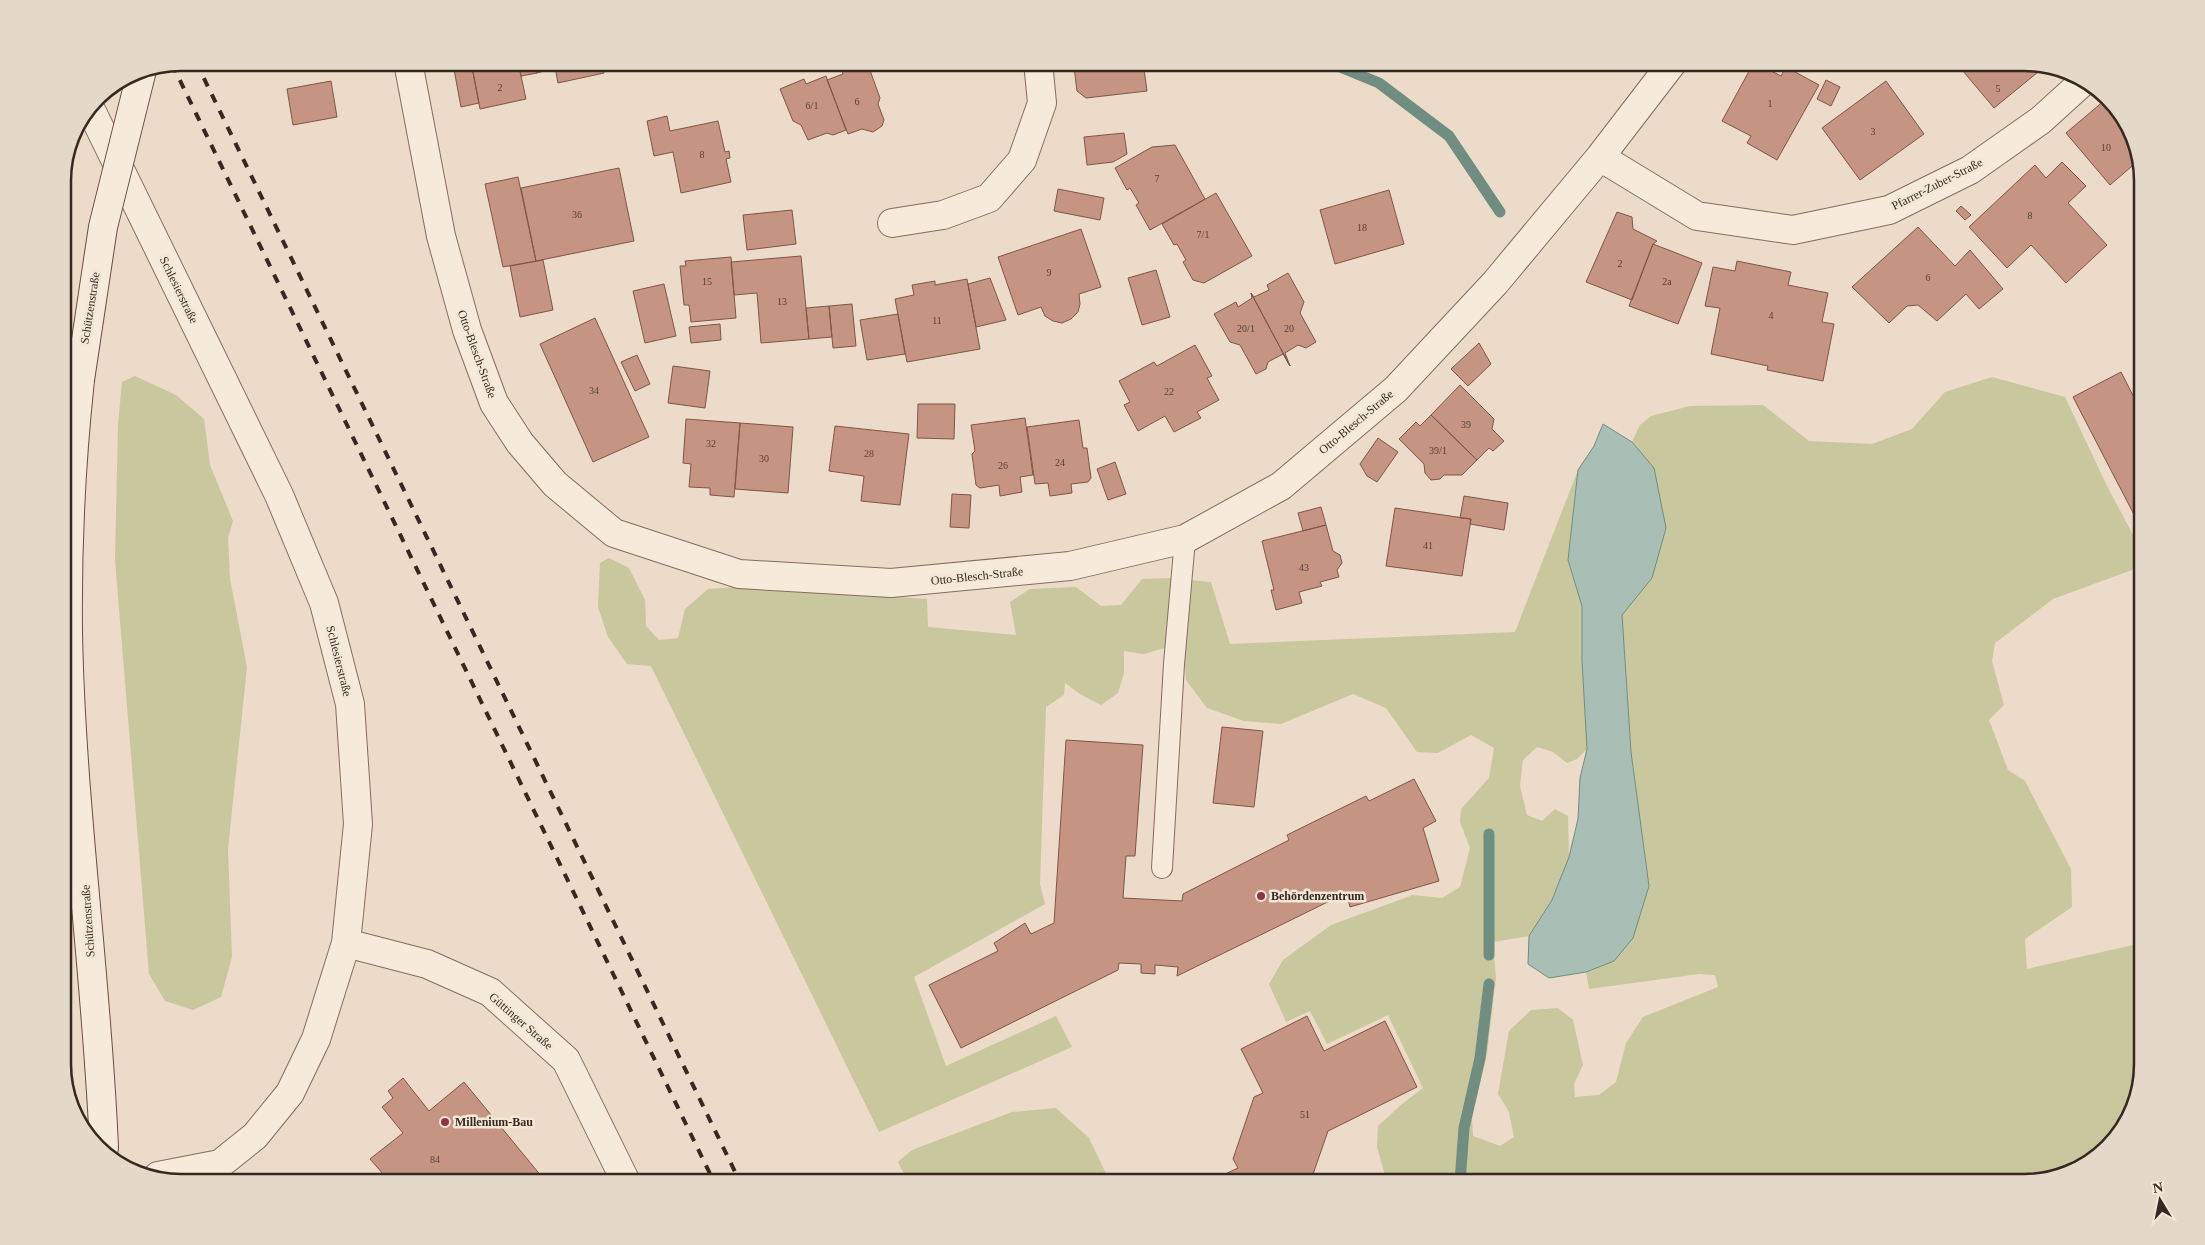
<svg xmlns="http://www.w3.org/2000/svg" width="2205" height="1245" viewBox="0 0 2205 1245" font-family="Georgia,serif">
<rect width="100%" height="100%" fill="#ebdbc8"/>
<path fill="#c8c79d" d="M83,118L75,148L68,150L72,136Z
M135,376L176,395L204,419L210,465L233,521L228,538L230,579L247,667L228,849L232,957L221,997L193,1010L165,1001L149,974L115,560L118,425L122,382Z
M1992,377L2065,397L2107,486L2142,552V560L2132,570L2053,599L1995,643L1992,661L2004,705L1989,720L2008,770L2025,781L2071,869L2072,907L2025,939L2027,969L2142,943V1064L2127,1123L2083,1166L2024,1182H1387L1377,1147L1378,1126L1402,1104L1423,1088L1388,1015L1327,1044L1310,1011L1286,1022L1269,984L1283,960L1331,925L1413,895L1442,898L1460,887L1470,848L1460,822L1461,809L1489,778L1494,748L1471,735L1438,753L1417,752L1386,708L1353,694L1281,724L1244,721L1207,708L1186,680L1184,652L1168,647L1144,654L1124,651V673L1118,693L1101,705L1080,694L1065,683L1064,695L1046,707L1040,884L1045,904L914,977L946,1066L1056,1016L1072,1047L879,1132L651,666L627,664L608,637L598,607L600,563L609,558L629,568L645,600L646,626L659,640L678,638L685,609L708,589L738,587L927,599L928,627L1016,635L1010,602L1030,589L1076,587L1101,606L1121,605L1142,579L1169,578L1211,582L1230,644L1515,632L1578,470L1568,560L1582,606V660L1587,749L1577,759L1567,763L1553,752L1537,747L1523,760L1520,786L1527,815L1542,821L1555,809L1568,816L1569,857L1552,900L1529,936L1493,942L1496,978L1487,1054L1472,1118L1473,1136L1500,1146L1514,1137L1509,1112L1498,1094L1509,1031L1531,1010L1558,1008L1573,1020L1583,1065L1574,1084L1575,1097L1599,1095L1616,1082L1626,1043L1643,1017L1718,987L1715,975L1699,974L1589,989L1586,972L1614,961L1633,938L1649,886L1631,752L1622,615L1652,578L1654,468L1632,442L1640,425L1651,416L1690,406L1763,405L1809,441L1872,444L1912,429L1945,392Z
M1056,1108L1089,1138L1110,1182H908L898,1162L912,1150L1012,1112Z"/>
<path fill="#a9bfb5" stroke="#708d81" d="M1603,424L1632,442L1654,468L1666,528L1652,578L1622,615L1631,752L1649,886L1633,938L1614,961L1586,972L1549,978L1528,964L1529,936L1552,900L1569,857L1578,819L1580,778L1587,749L1582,660V606L1568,560L1578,470L1594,446Z"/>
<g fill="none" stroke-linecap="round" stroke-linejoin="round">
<path stroke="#708d81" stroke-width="11" d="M1328,62L1379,83L1449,136L1500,212
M1489,834V955
M1460,1182L1464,1128L1480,1058L1489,984"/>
</g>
<path fill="#c59482" stroke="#825547" d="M460,62H471L479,103L461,107L453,64Z
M471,62H518L526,99L480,109Z
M518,62H535L537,73L521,76Z
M535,62H554L555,68L537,73Z
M554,62H602L604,73L558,83Z
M856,62H867L880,98L878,104L884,120L882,126L873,132L862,129L848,134L827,80L843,74L841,68Z
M935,62H981L937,71Z
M1078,62H1143L1147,91L1086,98L1077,91L1074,67Z
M1754,62L1781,76L1786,67L1819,85L1777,160L1747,143L1751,136L1722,121Z
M1943,62H1960L1950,70Z
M1961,62H2024L2043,68L1994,108L1958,65Z
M826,76L846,130L833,135L827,133L808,140L801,125L793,121L780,89L804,79L806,84Z
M1826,80L1840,87L1831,106L1817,99Z
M331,81L337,117L293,125L287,89Z
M1886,81L1924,134L1860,180L1822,128Z
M2105,100L2126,122L2138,161L2110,185L2066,133Z
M667,116L670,131L718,121L725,152L729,151L730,158L726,159L731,182L681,193L673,152L654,156L647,121Z
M1124,133L1127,154L1113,162L1087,165L1084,137Z
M1175,145L1205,199L1150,230L1136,205L1139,203L1130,188L1127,190L1115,168L1152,147Z
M2062,162L2086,186L2068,203L2107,245L2066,283L2031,245L2007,268L1969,227L2035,165L2046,178Z
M619,168L634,241L536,261L521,188Z
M518,177L536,261L503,267L485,184Z
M1058,189L1104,198L1100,220L1054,211Z
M1389,190L1404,244L1335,264L1320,210Z
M1216,193L1252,256L1204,283L1193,280L1183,262L1186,260L1177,244L1174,245L1162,224Z
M1961,206L1971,215L1965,220L1956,211Z
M792,210L796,244L747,250L743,215Z
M1617,212L1632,217L1633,229L1657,241L1653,244L1632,300L1586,282Z
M1918,227L1955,266L1970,250L2003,289L1979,309L1966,294L1937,321L1918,305L1907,306L1889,323L1852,287Z
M1081,229L1101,287L1079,294L1080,304L1078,312L1071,319L1062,323L1053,321L1045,316L1041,307L1018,315L998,257Z
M1653,244L1702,263L1678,324L1629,306Z
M801,256L809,339L761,343L757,293L734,295L731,262Z
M731,257L736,318L691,322L689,305H684L680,266H686L685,261Z
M543,260L553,310L520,317L510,266Z
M1737,261L1791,272L1788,285L1828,293L1822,322L1834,324L1823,381L1767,370L1768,366L1711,354L1720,308L1705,306L1713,267L1735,271Z
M1156,270L1170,317L1142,325L1128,278Z
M1288,273L1304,302L1300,313L1316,342L1306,348L1298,345L1285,353L1290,366L1251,293L1254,297L1269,290L1267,285Z
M990,278L1006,320L976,327L968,284Z
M967,279L980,349L907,362L895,299L914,295L912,285L935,281V285Z
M664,284L676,336L645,343L633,291Z
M1251,293L1290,366L1283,354L1268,362L1266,369L1256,374L1240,345L1230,342L1214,314L1236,302L1238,307L1252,298Z
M852,304L856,346L833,348L829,306Z
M829,306L832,337L809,339L806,308Z
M898,314L905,354L867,360L860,320Z
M595,318L649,437L593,462L540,344Z
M720,324L721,340L691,343L689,327Z
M1479,343L1491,364L1468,386L1451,369Z
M1195,345L1212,376L1207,378L1219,400L1197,412L1201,418L1174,432L1165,416L1138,431L1124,405L1130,402L1119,381L1154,362L1157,366Z
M637,355L650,384L635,391L621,362Z
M673,366L710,371L705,408L668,403Z
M2121,372L2142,413V530L2073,397Z
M1460,385L1494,419L1492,429L1504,441L1493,451L1489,448L1477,460L1431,415Z
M918,404H955L954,439L917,438Z
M1431,415L1477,460L1462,475H1444L1440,479L1431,480L1425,473L1424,464L1399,439L1416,422L1420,426Z
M1025,418L1033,475L1020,477L1022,492L1000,496L999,485L980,488L976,485L972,454L975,451L971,425Z
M686,419L740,423L734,497L710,495V488L689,487L691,464L683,463Z
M1079,420L1083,448H1087L1091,478L1088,482L1071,484L1072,493L1050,496L1048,483L1035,484L1027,427Z
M740,423L793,427L788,493L735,489Z
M835,426L909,434L900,505L861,501L864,476L829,471Z
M1378,438L1398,452L1377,482L1367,476L1360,464Z
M1115,462L1126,494L1108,500L1097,469Z
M952,494L971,495L969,528L950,527Z
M1464,496L1508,503L1504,530L1470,524L1471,519L1460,518Z
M1321,507L1326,525L1303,531L1298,513Z
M1395,508L1471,519L1462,576L1386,566Z
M1326,525L1333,551L1340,555L1342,563L1337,570L1339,577L1320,582L1322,586L1299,592L1302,603L1276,610L1271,590H1274L1262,541Z
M1222,727L1263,731L1254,807L1213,803Z
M1066,740L1143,745L1135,856H1126L1123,898L1182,901L1183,894L1289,840L1287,835L1366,796L1369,801L1414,779L1436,821L1423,828L1439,881L1350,907L1346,893L1177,976L1178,967L1155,965V974L1141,973V964L1119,963L1118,970L961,1048L929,985L998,951L994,943L1025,923L1031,934L1054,923Z
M1307,1016L1324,1051L1385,1021L1417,1087L1328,1131L1311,1180L1312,1182H1208L1238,1168L1233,1159L1254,1097L1263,1093L1241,1049Z
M403,1078L429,1111L464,1082L542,1177L535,1182H390L370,1159L403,1133L382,1107L393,1098L388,1091Z"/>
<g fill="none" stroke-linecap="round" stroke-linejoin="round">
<defs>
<path id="service" d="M1162,868L1174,664L1185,539"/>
<path id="minor" d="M408,62L441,236L467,330L494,403L520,443L555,484L614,533L739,574L891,583L1070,566L1185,539L1281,486L1396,389L1495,283L1600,157L1673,62
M90,108L279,495L324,603L350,704L358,824L346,943L316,1039L290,1093L255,1136L220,1164L158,1176
M1600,157L1697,216L1793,230L1889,210L1970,170L2041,120L2085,80
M892,223L943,215L989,198L1022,160L1042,103L1038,62
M346,943L427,964L490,992L566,1060L626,1182"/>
<path id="secondary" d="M80,380C71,464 67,547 68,631C71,804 97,976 104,1148"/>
</defs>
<use href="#service" stroke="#856d5f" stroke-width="22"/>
<use href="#minor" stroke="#856d5f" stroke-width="30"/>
<use href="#secondary" stroke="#674f42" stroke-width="30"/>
<use href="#service" stroke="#f6eadb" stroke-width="20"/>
<use href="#minor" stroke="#f6eadb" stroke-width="28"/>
<use href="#secondary" stroke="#f6eadb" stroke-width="28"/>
<path stroke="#372821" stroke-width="4" stroke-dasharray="9 9" stroke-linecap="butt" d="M196,62L740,1182
M172,64L714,1182"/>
<defs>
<path id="secondary-bridge" d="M80,380L103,227L142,70"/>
</defs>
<use href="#secondary-bridge" stroke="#674f42" stroke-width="30" stroke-linecap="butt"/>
<use href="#secondary-bridge" stroke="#f6eadb" stroke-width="28"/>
</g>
<g fill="#8f3442" stroke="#f3e7d7" stroke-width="2">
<circle cx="1261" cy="896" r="5"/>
<circle cx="445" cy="1122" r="5"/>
</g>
<g text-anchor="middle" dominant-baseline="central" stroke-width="5" stroke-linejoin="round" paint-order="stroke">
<g font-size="10" fill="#5a4339">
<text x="500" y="87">2</text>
<text x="1998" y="88">5</text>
<text x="857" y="101">6</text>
<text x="1770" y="103">1</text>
<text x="812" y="105">6/1</text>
<text x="1873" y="131">3</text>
<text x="2106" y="147">10</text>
<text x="702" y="154">8</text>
<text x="1157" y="178">7</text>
<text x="577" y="214">36</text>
<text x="2030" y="215">8</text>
<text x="1362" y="227">18</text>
<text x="1203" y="234">7/1</text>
<text x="1620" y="263">2</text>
<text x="1049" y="272">9</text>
<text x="1928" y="277">6</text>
<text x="707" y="281">15</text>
<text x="1667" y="281">2a</text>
<text x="782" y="301">13</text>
<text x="1771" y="315">4</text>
<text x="937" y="320">11</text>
<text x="1246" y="328">20/1</text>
<text x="1289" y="328">20</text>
<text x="594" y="390">34</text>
<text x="1169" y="391">22</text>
<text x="1466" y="424">39</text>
<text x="711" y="443">32</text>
<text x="1438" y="450">39/1</text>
<text x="869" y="453">28</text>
<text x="764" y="458">30</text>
<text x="1060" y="462">24</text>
<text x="1003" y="465">26</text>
<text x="1428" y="545">41</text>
<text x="1304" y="567">43</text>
<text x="1305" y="1114">51</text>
<text x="435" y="1159">84</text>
</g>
<g font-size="12" fill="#372821" stroke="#f3e7d7">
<text transform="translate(1937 184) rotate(-27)">Pfarrer-Zuber-Straße</text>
<text transform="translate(179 290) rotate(64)">Schlesierstraße</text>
<text transform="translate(90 308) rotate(-81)">Schützenstraße</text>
<text transform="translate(477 354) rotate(70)">Otto-Blesch-Straße</text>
<text transform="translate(1356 422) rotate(-40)">Otto-Blesch-Straße</text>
<text transform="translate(977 576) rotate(-6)">Otto-Blesch-Straße</text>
<text transform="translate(339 661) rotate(76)">Schlesierstraße</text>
<text transform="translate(88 921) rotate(-94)">Schützenstraße</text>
<text transform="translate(521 1021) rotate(41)">Güttinger Straße</text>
</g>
<g font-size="12" font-weight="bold" fill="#372821" stroke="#f3e7d7" text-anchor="start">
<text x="1271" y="896">Behördenzentrum</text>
<text x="455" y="1122">Millenium-Bau</text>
</g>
</g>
<path d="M0 0H2205V1245H0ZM181 71H2024A110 110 0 0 1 2134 181V1064A110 110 0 0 1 2024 1174H181A110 110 0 0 1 71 1064V181A110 110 0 0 1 181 71Z" fill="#e4d8c8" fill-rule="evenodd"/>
<path fill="none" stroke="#372821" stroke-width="2.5" d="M181 71H2024A110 110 0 0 1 2134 181V1064A110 110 0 0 1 2024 1174H181A110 110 0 0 1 71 1064V181A110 110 0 0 1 181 71Z"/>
<g transform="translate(2160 1200) rotate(350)" stroke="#f3e7d7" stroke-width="4" paint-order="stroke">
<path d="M0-4L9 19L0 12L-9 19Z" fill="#372821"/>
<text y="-8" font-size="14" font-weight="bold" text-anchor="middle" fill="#372821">N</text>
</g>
</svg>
